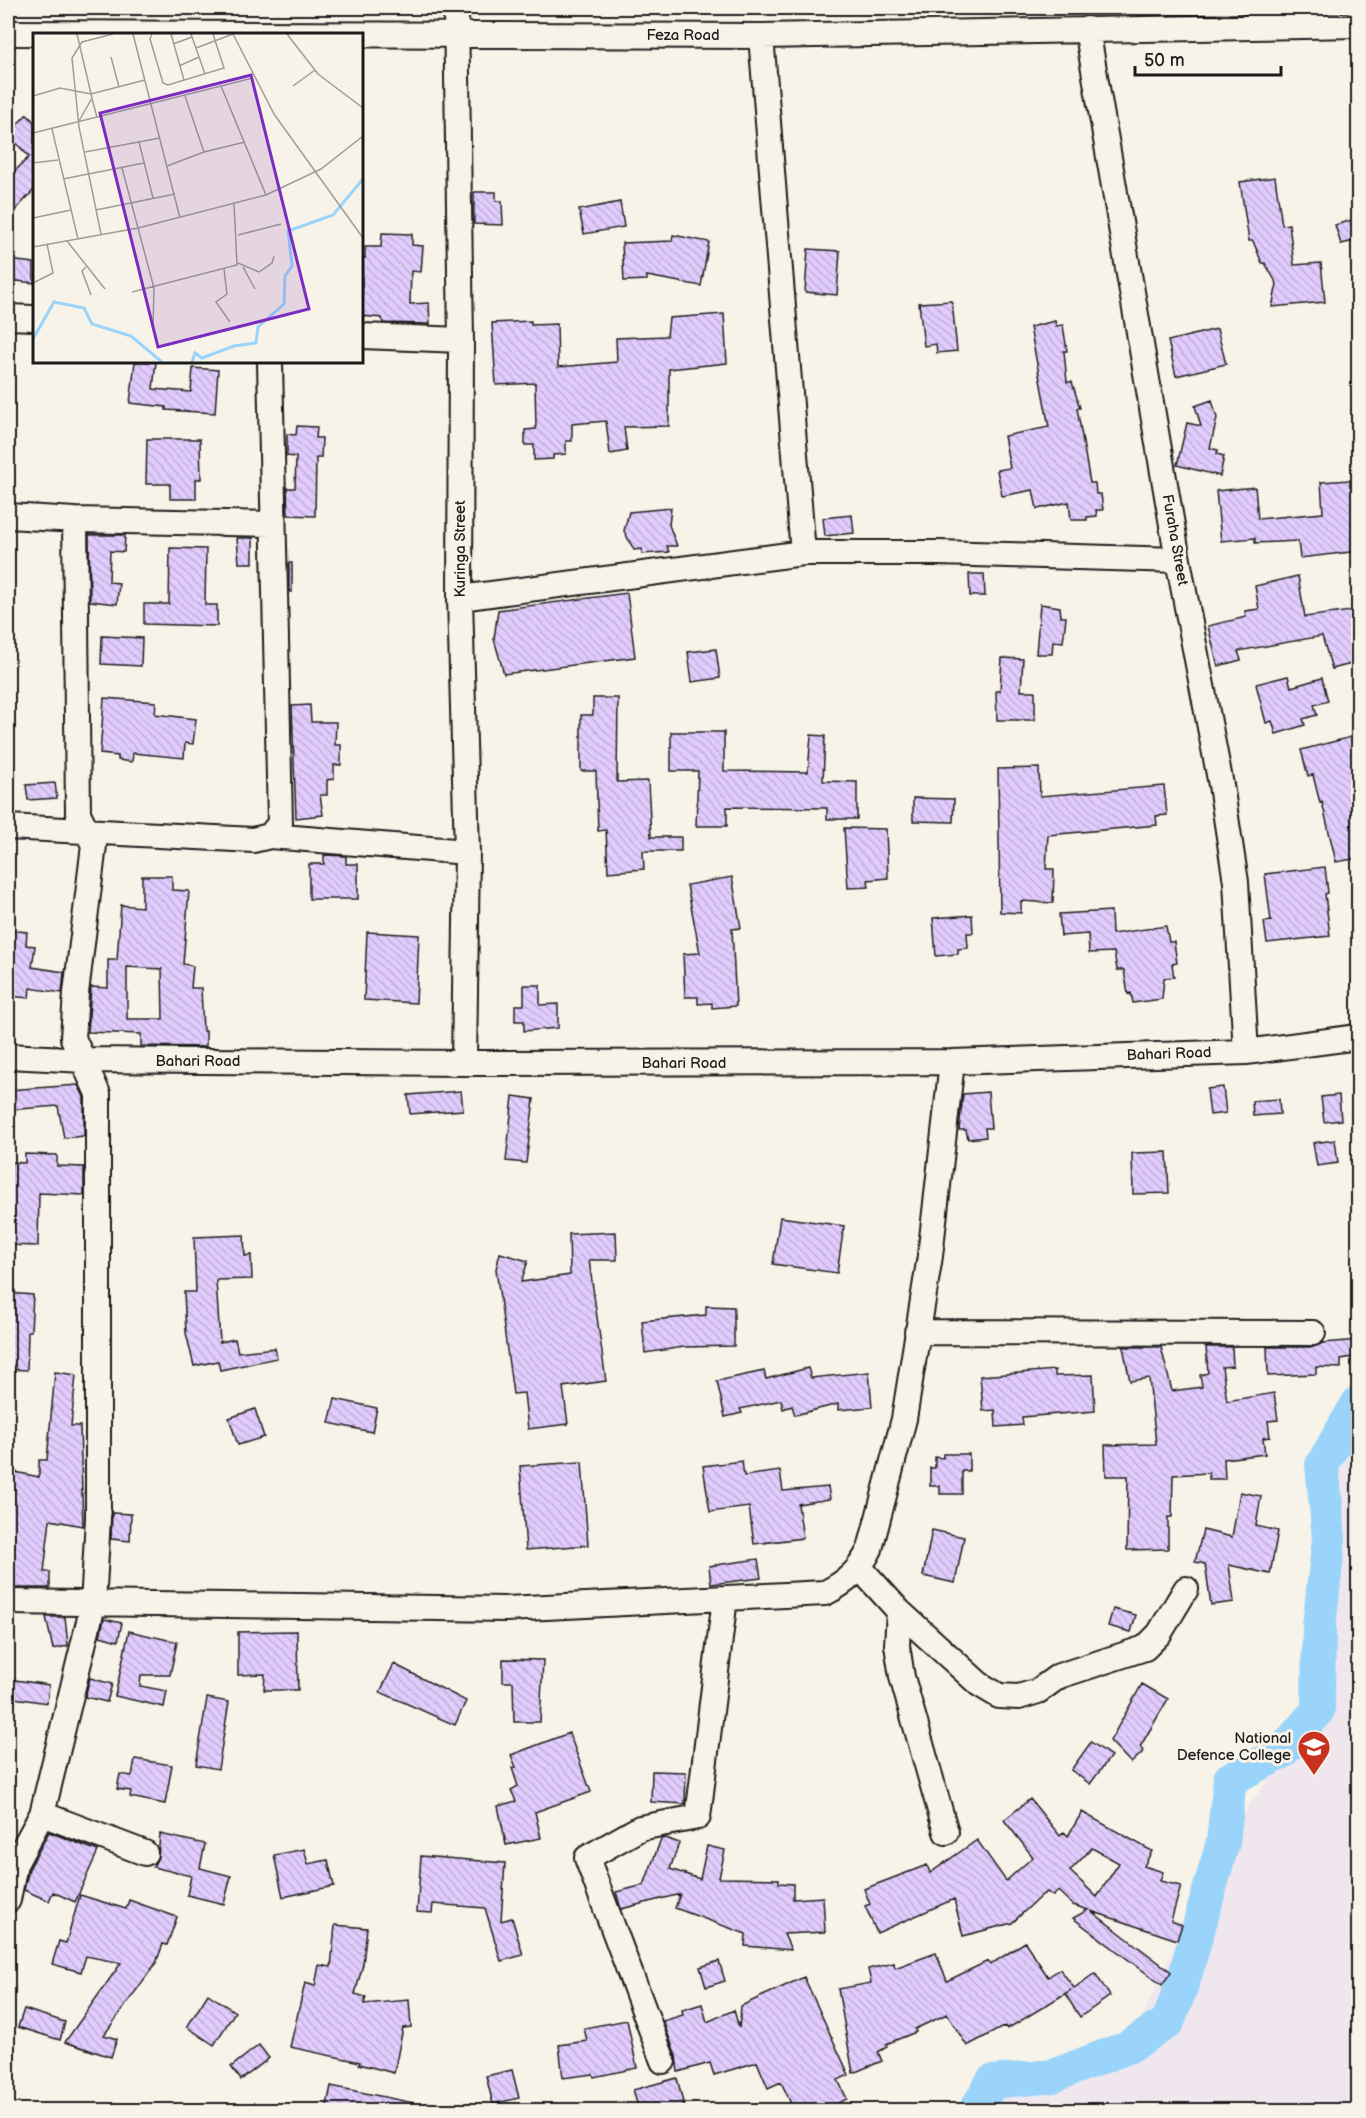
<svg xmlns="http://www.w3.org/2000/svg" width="1366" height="2118" viewBox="0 0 1366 2118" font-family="'Balsamiq Sans',sans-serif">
<defs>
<pattern id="building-back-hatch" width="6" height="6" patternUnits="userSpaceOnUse" patternTransform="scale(1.5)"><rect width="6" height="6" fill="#e1ccfd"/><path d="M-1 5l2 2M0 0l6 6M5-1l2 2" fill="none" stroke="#c0afd8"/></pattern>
</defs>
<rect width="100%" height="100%" fill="#f7f3e8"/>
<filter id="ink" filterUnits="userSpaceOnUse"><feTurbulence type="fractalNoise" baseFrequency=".0167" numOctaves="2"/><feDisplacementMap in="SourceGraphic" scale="12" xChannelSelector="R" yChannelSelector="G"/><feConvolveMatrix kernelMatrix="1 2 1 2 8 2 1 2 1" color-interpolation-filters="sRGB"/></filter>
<g filter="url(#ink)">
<path fill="#f0e7ee" d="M1358,1452V2110H976L1128,2047L1223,1842L1318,1710L1322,1465Z"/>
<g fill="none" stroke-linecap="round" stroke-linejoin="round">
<path stroke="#9ad4fa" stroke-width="34" d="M976,2110L992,2082L1053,2076L1128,2047L1168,2022L1184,1979L1223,1842L1230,1779L1281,1753L1318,1710L1319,1626L1329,1538L1322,1465L1358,1403"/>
</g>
<path fill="url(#building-back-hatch)" stroke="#1c1c1c" stroke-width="1.5" fill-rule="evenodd" d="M27,114L34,122V190L8,218V178L29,157L8,134Z
M1275,177L1282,225L1289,224L1294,265L1321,263L1325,302L1272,307L1277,284L1265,263H1262L1253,241H1249L1240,182Z
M474,192H496V201H502L503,225L474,224Z
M620,202L624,227L584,234L579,210Z
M1359,218V240L1341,244L1335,225Z
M382,233L412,234V245L423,246L421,272L411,271L410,304L429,303L430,324L383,323L382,318L362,316V257L365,258V247H381Z
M673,235L709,242L701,286L647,276V280L624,281L622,243L672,241Z
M808,249L840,251L837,295L805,292Z
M9,260L34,263V283L8,280Z
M952,301L957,351L937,353L936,344L924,346L919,303Z
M724,314L727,363L669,369V426L624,427L627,451L610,454L606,421L572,424V441H566V454L553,455V459L534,460V445H525V430L536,429L535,383L496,385L492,323L531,321V325L557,324L558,367L617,362L616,338L667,336L669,318Z
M1055,321L1056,326L1063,325L1067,351H1064L1067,382H1072L1080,408H1077L1090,483H1095L1096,494H1101L1103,510H1096L1097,516L1087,517V520H1071L1069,502L1037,509L1033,490L1002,496L997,470L1010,468L1004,436L1049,427L1030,327Z
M1217,329L1226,364L1176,376L1168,341Z
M135,362H156L153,389L191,392L193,368L218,370L215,413L166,410V407L130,403Z
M1212,400L1217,418L1210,448L1218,450L1217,454L1224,456L1220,476L1177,465L1187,423L1201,426L1195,406Z
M297,426L317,427L316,438H322L321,458H316L315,516L288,515L287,488H295L296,457L287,456V434L296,435Z
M147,439H200L201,479H196V499H170V484H146Z
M1350,480V486H1359V551L1300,558L1298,541L1255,543V538L1221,541L1216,491L1255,487L1258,519L1323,513L1321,482Z
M671,508L669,525L677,546H667L669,552L642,554V549L634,550L624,531L629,512Z
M852,515L854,533L825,536L823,518Z
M89,535H125L124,552L110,551L109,582L119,583L117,604L90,601Z
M237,538H253V563H239Z
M170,548L206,549L205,605H217V626L144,624V604H169Z
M289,563H292V592H289Z
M969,574H984L985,596H970Z
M1298,576L1305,617L1351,611L1359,662L1332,669L1322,636L1238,651L1241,660L1218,666L1208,626L1246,617L1245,611L1259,609L1255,586Z
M627,593L635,657L504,674L494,639L498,610Z
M1040,604L1060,607L1061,617H1066L1063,642L1053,641L1052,654H1036Z
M102,636L142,638L141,666L101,664Z
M716,649L720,678L692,682L688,652Z
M1002,658L1023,659L1021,691H1035V720H997L996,691H1000Z
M1288,676L1291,687L1322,678L1328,701L1314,705L1317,715L1303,719L1305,725L1276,734L1272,721L1266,723L1256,684Z
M104,698L156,702L155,714L196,719L193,744L185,743L184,758L133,753L132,762L118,760V756L100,754Z
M593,698H618L617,782L648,781L651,837H681V851H643L644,869L608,872L606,830L598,831L596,771H581V715H593Z
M310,705L311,722H336L335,745H341V765H334V779L327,780V795H320L323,815L296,818L292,706Z
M671,732H724V771L808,772L811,735L825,736L823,781L857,782V819H827V808L727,807V826H696L698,771H671Z
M1359,735V858L1336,862L1322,802L1320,803L1313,775L1308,776L1301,750Z
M1039,768L1040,796L1164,786L1167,815L1156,816L1157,825L1048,835L1046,869H1054L1053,903L1021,901V913L1000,912L998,769Z
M55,783L57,798L28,800L26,785Z
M913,798L954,799L953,822L913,821Z
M844,828L886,829L888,878L868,880L869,887L848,888Z
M324,855L346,856V864H358V899H309V864H324Z
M1325,867L1328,893L1325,894L1330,936L1267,943L1264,922L1271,921L1265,874Z
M142,876H172V890L189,891L183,964L193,966L191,988H201L203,1031H206V1047L141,1046V1034L88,1032L91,987L108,988V960H117L121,905L142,907ZM127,967L162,969L163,1019H127Z
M732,877L741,928L732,929L736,1006L712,1008V1003L698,1004V997H685L683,954L700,953L687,885Z
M1111,911L1112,934L1166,926L1169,942H1174L1177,963L1172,964L1174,977L1164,978L1162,999L1133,1003L1131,993L1128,994L1124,970H1117L1114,952L1089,953L1088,934L1061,936L1059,914Z
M972,915L973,933H967L968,948L958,949V954L936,956L933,918Z
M8,930L27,932L26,945L35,946L32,967L64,972L62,993L30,988L29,998L8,996Z
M367,932L419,935L416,1003L364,1000Z
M524,985H540V1005L558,1004V1028L524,1031V1021H515V1005H524Z
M78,1085L84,1097V1136L64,1138L58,1106L8,1110V1090Z
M1223,1087L1226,1113L1210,1115L1207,1089Z
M461,1091L463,1110L410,1114L408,1095Z
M988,1092L991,1128H985L986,1137L968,1139L966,1130H959L963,1094Z
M1339,1095L1341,1120L1324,1122L1321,1097Z
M513,1096L534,1099L526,1163L506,1161Z
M1279,1099L1280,1114L1253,1116L1252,1101Z
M1335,1140L1338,1163L1317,1166L1313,1143Z
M1167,1152L1169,1193L1133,1194L1132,1153Z
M25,1154L57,1155V1166L84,1167V1195L39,1193L38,1246L8,1245L11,1162L25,1163Z
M780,1217L844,1226L837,1273L773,1264Z
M616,1232L617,1260H589L606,1381L563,1387L568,1424L528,1429L524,1393L513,1394L496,1269L500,1253L528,1261L521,1282L570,1275L569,1234Z
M244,1235L245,1256L251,1255L252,1279L216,1280L220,1342L235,1339L238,1352L275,1348L277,1358L220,1370L218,1361L194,1366L186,1333L184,1292H196L194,1237Z
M8,1293L33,1295L31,1331H28L27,1370L8,1369Z
M706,1306L734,1307V1346L684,1347L645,1353L642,1321L706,1315Z
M1359,1340V1356L1341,1359V1368L1316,1367V1374L1268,1376L1267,1347H1313L1323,1343Z
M1123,1347H1161L1172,1391L1202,1387L1200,1375L1208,1373L1206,1347H1232L1233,1366L1222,1367L1227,1401L1274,1393L1278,1420L1268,1421L1270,1437L1263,1438L1265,1454L1224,1459L1225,1479H1209V1473L1173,1475L1172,1517H1168V1549L1127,1550L1128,1476H1106L1105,1445L1156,1444L1149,1378L1130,1381Z
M808,1368L811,1378L869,1372L872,1407L838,1410V1404L795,1415L792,1406L783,1409L781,1400L740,1409L742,1413L725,1417L717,1381L764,1371L766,1379Z
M1055,1370V1376L1093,1375L1095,1411L1022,1417L1023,1425L996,1427L995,1410L983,1411L980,1376Z
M55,1372L76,1375L71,1426H80L83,1526L50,1520L44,1572H50V1588H8V1489L11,1490L15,1472L39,1477V1460H47Z
M335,1399L377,1408L372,1432L329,1423Z
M255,1409L264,1437L238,1445L229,1418Z
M943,1454H969V1471H962V1494H940V1486H930V1468H935V1457L943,1458Z
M742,1461L744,1476L780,1471L783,1491L828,1487L830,1499L798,1504L803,1538L754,1544L749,1507L710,1512L703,1466Z
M582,1462L588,1545L526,1550L520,1466Z
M1240,1492L1261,1496L1256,1526L1278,1531L1270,1574L1229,1565L1234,1602L1211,1605L1205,1564L1195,1562L1203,1530L1232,1537Z
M112,1513L131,1514L130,1541L111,1539Z
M932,1530L964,1537L955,1583L923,1576Z
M758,1559L761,1578L711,1584L709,1566Z
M1113,1609L1136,1615L1131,1632L1108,1626Z
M46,1617H65L68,1646L53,1649Z
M104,1619L122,1623L118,1641L100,1636Z
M129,1631L177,1642L170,1675H141L140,1686L167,1691L164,1707L115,1696Z
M297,1631L298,1690H264L265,1674L238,1675V1632Z
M503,1659L543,1660L540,1722H514L513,1682H503Z
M394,1664L466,1701L455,1725L380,1692Z
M90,1678L112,1684L107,1702L85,1697Z
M8,1679L49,1685L47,1703L8,1697Z
M1142,1684L1168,1699L1140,1747L1144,1751L1131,1763L1110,1741Z
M207,1698L229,1702L218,1769L196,1765Z
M569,1733L591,1792L535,1812L541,1838L506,1845L498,1806L516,1801L511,1790L518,1786L512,1768L516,1767L511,1755Z
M1091,1742L1111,1756L1090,1784L1071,1770Z
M135,1759L172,1765L165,1804L130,1797L131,1791L117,1789L120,1774L132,1776Z
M652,1771L686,1772L685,1804L651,1802Z
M1030,1799L1060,1836L1064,1832L1068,1836L1082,1812L1152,1851L1144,1866L1163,1872L1160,1881L1181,1886L1171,1921L1182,1925L1177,1940L1091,1911L1171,1972L1162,1985L1073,1918L1088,1910L1073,1905L1058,1891L1053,1896L1047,1892L1042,1895L1012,1923L963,1936L954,1899L877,1933L865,1906L870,1904L864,1889L927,1865L930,1873L977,1840L1006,1881L1033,1857L1004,1820ZM1092,1848L1119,1863L1097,1897L1070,1871Z
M49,1832L98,1851L75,1902L53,1892L49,1901L24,1890L29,1869Z
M160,1834L205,1844L200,1868L231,1876L224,1904L187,1895L191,1876L153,1867L158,1857Z
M666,1838L679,1843L670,1869L700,1879L707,1846L725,1850L719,1878L779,1879V1883L793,1884V1899L823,1897L825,1932L784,1934L791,1950L745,1946L746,1934L675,1908L680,1894L621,1909L616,1892L644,1885L661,1839Z
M304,1849L308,1864L328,1860L334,1886L283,1897L274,1855Z
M421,1856L505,1863L501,1921L512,1918L523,1955L501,1961L485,1908L433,1904L432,1913L417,1912Z
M80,1895L126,1909L129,1900L177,1917L167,1945L163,1944L156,1963L104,2035L117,2039L111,2057L65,2042L121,1963L86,1956L81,1972L52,1964L59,1941L66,1943Z
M335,1925L367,1928L363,1964L355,1994L366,1997L364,2004L409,2000L411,2027L403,2028L394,2073L359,2064L360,2062L290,2047L305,1983L315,1986L319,1965L331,1967Z
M1025,1942L1048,1977L1060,1969L1074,1988L1095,1973L1110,1996L1080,2017L1065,1994L1071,1990L1007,2029L1005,2026L967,2046L947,2014L915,2029L916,2032L886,2044L887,2047L878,2052L882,2061L853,2073L838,1989L871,1983L868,1969L894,1963L895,1968L936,1953L947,1981L988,1961L990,1965Z
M719,1961L725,1981L706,1987L700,1967Z
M804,1977L849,2075L838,2080L847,2099L823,2110H794L781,2082L768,2088L757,2062L714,2075L710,2063L678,2072L676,2056L663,2021L683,2015L682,2010L702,2004L707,2022L734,2010L739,2028L741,2006Z
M208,1994L235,2012L214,2045L187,2027Z
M24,2009L65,2022L60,2040L18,2027Z
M627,2020L637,2068L594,2077L593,2074L563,2078L559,2045L587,2041L584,2028Z
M259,2045L269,2058L241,2080L231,2067Z
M512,2070L519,2098L493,2104L486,2076Z
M677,2078L685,2110H639L633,2090Z
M331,2086L414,2103L413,2110H326Z"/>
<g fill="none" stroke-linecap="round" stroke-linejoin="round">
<defs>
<path id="minor" d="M456,8L461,340L460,598L467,852L464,1063
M1087,29L1178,560L1221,785L1236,882L1246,1052
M8,33L761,36L1358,25
M761,36L803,553
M8,317L34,318
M362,336L461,340
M8,516L75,520L273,524
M460,598L803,553H938L1178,560
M8,827L253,840L270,836L280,823L270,362
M270,836L467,852
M8,1056L85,1060L464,1063L952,1062L1246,1052L1358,1037
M917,1332L1313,1333
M860,1568L899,1611L979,1684L999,1696L1019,1697L1038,1691L1059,1676L1145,1648L1159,1634L1186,1589
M8,1602L506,1609L825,1593C847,1582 859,1571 870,1549L904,1419L930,1256L952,1062
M899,1611L897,1645L902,1677L946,1832
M42,1814L145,1853
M8,1900L15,1864L42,1814L93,1605L98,1518V1094L73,1038L76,993L94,845L78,813L75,520
M663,2061L587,1858L640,1828L698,1817L725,1598"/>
</defs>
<use href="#minor" stroke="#1c1c1c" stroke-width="28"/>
<use href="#minor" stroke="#f7f3e8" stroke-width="24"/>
</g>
</g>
<defs>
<symbol id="school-pin" viewBox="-11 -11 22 30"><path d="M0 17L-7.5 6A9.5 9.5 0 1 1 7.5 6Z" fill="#c8321e" stroke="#f7f3e8"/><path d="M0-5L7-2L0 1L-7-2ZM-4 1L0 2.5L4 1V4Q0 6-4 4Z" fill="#fff"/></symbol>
</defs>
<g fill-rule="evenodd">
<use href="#school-pin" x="1295" y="1728" width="38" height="52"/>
</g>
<g text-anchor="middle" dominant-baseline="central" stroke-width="6" stroke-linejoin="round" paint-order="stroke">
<g font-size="15" fill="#1c1c1c" stroke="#f7f3e8">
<text x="683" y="35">Feza Road</text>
<text transform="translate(1175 540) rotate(80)">Furaha Street</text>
<text transform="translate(460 549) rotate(-90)">Kuringa Street</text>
<text transform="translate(1169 1054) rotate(-2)">Bahari Road</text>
<text x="198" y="1061">Bahari Road</text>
<text x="684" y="1063">Bahari Road</text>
</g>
<g font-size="15" fill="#1c1c1c" stroke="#f7f3e8" text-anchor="end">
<text x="1291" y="1738">National<tspan x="1291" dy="17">Defence College</tspan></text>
</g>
</g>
<g transform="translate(33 33)">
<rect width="330" height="330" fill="#f7f3e8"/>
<path fill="none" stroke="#9ad4fa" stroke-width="3" d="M0,306L21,269L51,275L59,291L98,303L129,329M159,329L162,320L169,325L201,313L223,310L225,294L251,271L252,243L259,233L255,198L300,182L330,146"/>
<path fill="none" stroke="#9f9d96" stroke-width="1.5" d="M44,1L59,65L46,88M100,1L147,185M119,1L117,6L130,50L135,52L191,35L180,1M138,1L151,47M158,1L172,41M200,1L241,81L330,205M254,1L285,41L330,75M140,11L159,4M163,15L200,1M78,24L86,54M146,33L166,24M188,53L233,162M260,53L282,37M0,63L27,55L58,61L112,47M152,63L171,119M59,66L64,84M19,96L45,206M0,100L220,45M106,109L120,165M52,119L127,105M0,130L25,127M134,133L171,119L212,109M89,135L121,255L120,294M30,146L111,130M63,177L142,161M0,185L38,177M68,201L46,94L39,25L49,9L80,1M205,202L248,191M34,208L72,256M0,214L105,195L233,162L288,136L330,103M205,230L226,239L239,230L241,223M53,234L49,238L58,262M210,234L222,256M191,236L194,261L183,269L197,289M0,250L20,240L14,211M99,259L204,232L201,171"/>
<path fill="#7b2cbf" fill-opacity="0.15" stroke="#7b2cbf" stroke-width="3" d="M218,42L276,276L125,314L67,80Z"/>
<rect width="330" height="330" fill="none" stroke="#1c1c1c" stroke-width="3"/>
</g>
<rect width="1366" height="2118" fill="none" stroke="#f7f3e8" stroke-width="30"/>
<rect x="15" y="15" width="1336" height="2088" fill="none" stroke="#1c1c1c" stroke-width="2" filter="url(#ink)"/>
<path d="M1135 66v9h146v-9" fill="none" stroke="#1c1c1c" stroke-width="3"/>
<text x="1144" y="66" font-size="18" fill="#1c1c1c" stroke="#f7f3e8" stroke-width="4.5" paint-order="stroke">50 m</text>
</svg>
